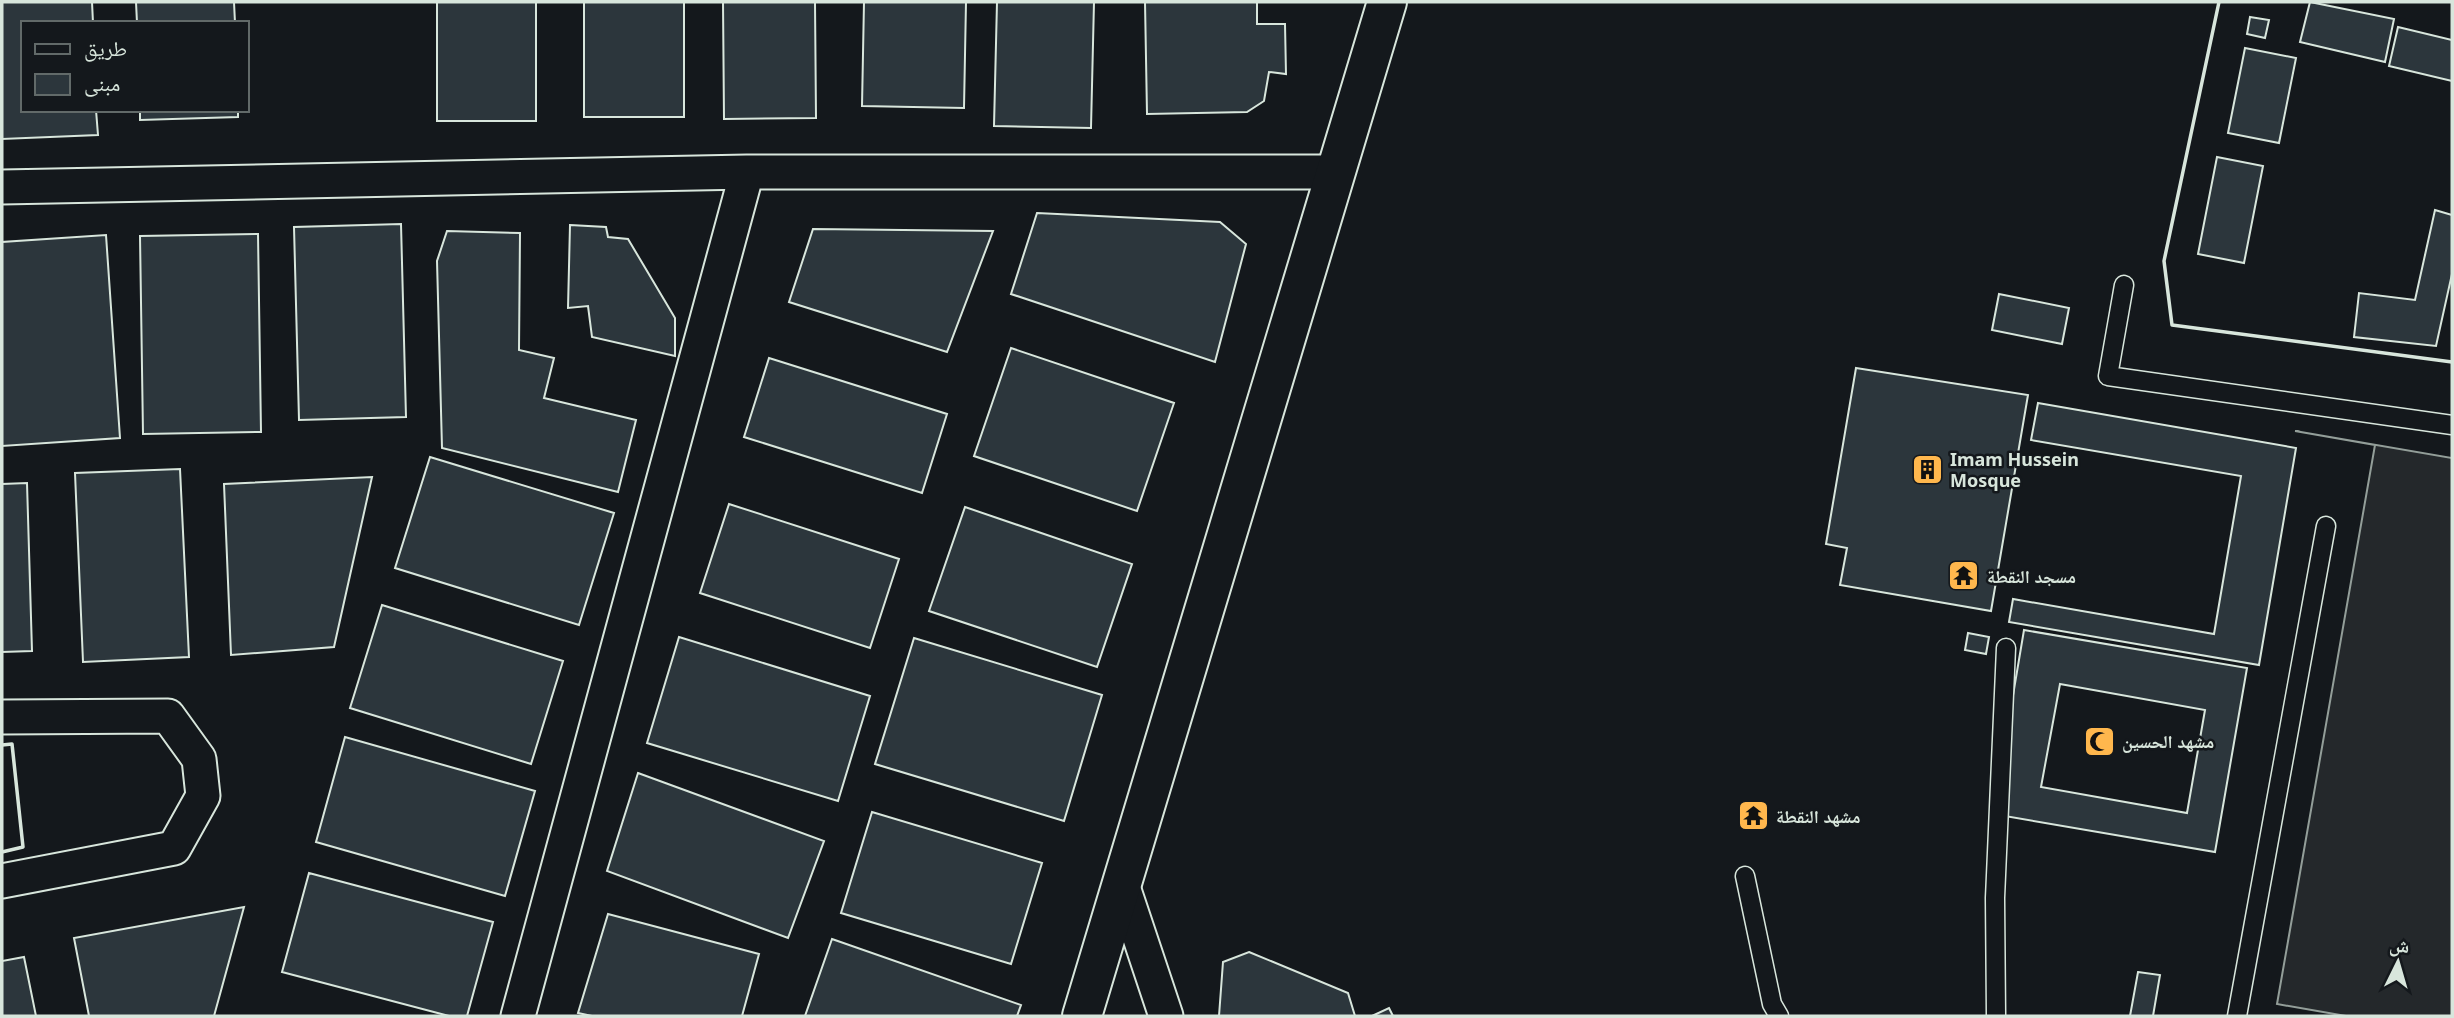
<svg xmlns="http://www.w3.org/2000/svg" width="2454" height="1018" viewBox="0 0 2454 1018" font-family="'Noto Sans','Noto Naskh Arabic',sans-serif">
<rect width="100%" height="100%" fill="#14181c"/>
<path fill="#24282b" stroke="#939e99" stroke-width="2" d="M2295,431L2452,458V1016H2346L2277,1004L2375,445Z"/>
<path fill="#2c363c" stroke="#d8e6dc" stroke-width="2" fill-rule="evenodd" d="M2,2H92L93,23H23V110H96L98,135L2,139Z
M136,2H234L235,23H137Z
M437,2H536V121H437Z
M584,2H684V117H584Z
M723,2H815L816,118L724,119Z
M864,2H966L964,108L862,106Z
M997,2H1094L1091,128L994,126Z
M1145,2H1257V24H1285L1286,74L1269,72L1264,101L1247,112L1147,114Z
M2310,2L2394,19L2385,62L2300,42Z
M2250,17L2269,20L2265,38L2247,34Z
M2398,27L2452,40V81L2389,66Z
M2245,48L2296,58L2279,143L2228,133Z
M140,110H238V117L140,120Z
M2217,157L2263,166L2244,263L2198,254Z
M2435,210L2452,215V274L2436,346L2354,337L2359,293L2415,300Z
M1037,213L1220,222L1246,244L1215,362L1011,294Z
M401,224L406,417L299,420L294,227Z
M570,225L606,227L608,237L628,239L675,318V356L592,337L588,306L568,308Z
M813,229L993,231L947,352L789,302Z
M447,231L520,233L519,350L554,358L544,398L636,420L618,492L442,448L437,261Z
M258,234L261,432L143,434L140,236Z
M106,235L120,438L2,446V242Z
M1999,294L2069,308L2062,344L1992,330Z
M1011,348L1174,403L1137,511L974,456Z
M769,358L947,414L922,493L744,437Z
M1856,368L2028,395L1991,611L1840,585L1847,548L1826,544Z
M2038,403L2296,448L2259,665L2009,622L2013,599L2214,634L2241,476L2031,440Z
M430,457L614,513L579,625L395,568Z
M180,469L189,657L83,662L75,473Z
M372,477L334,647L231,655L224,484Z
M27,483L32,651L2,652V484Z
M729,504L899,559L870,648L700,593Z
M965,507L1132,564L1097,667L929,611Z
M382,605L563,661L531,764L350,708Z
M2024,630L2247,668L2215,852L1993,814ZM2060,684L2205,710L2187,813L2041,787Z
M1968,633L1989,637L1986,654L1965,650Z
M679,637L870,696L838,801L647,743Z
M914,638L1102,695L1064,821L875,764Z
M345,737L535,791L505,896L316,842Z
M638,773L824,841L788,938L607,871Z
M872,812L1042,863L1011,964L841,913Z
M309,873L493,922L467,1016H449L282,972Z
M244,907L214,1016H89L74,938Z
M608,914L759,954L742,1016H592L578,1013Z
M832,939L1021,1005L1017,1016H805Z
M1249,952L1348,993L1355,1016H1219L1223,962Z
M24,957L36,1016H2V961Z
M2138,972L2160,975L2153,1016H2130Z
M1389,1008L1393,1016H1372Z"/>
<g fill="none" stroke-linecap="round" stroke-linejoin="round">
<defs>
<path id="service" d="M2124,285L2108,376L2452,425
M1745,876L1772,1004L1779,1016
M1996,1016L1995,898L2006,648
M2237,1016L2326,526"/>
<path id="minor" d="M2,187L747,172H1337
M2,717L168,716L199,759L203,796L174,848L2,881
M1121,881L1166,1016
M518,1016L747,172"/>
<path id="tertiary" d="M1082,1016L1387,2"/>
</defs>
<use href="#service" stroke="#d8e6dc" stroke-width="21"/>
<use href="#minor" stroke="#d8e6dc" stroke-width="37"/>
<use href="#tertiary" stroke="#d8e6dc" stroke-width="42"/>
<use href="#service" stroke="#14181c" stroke-width="18"/>
<use href="#minor" stroke="#14181c" stroke-width="33"/>
<use href="#tertiary" stroke="#14181c" stroke-width="38"/>
<path stroke="#d8e6dc" stroke-width="3.5" d="M2219,2L2164,261L2172,325L2452,362
M2,745L12,744L23,847L2,852"/>
</g>
<defs>
<symbol id="building-square" viewBox="-11 -11 22 22"><rect x="-9" y="-9" width="18" height="18" rx="4" fill="#ffb74d" stroke="#14181c"/><path d="M-4-6H4V6H1V3H-1V6H-4ZM-2.5-4.3h1.7v1.8h-1.7ZM.8-4.3h1.7v1.8H.8ZM-2.5-1h1.7V.8h-1.7ZM.8-1h1.7V.8H.8Z" fill="#111"/></symbol>
<symbol id="temple-square" viewBox="-11 -11 22 22"><rect x="-9" y="-9" width="18" height="18" rx="4" fill="#ffb74d" stroke="#14181c"/><path d="M0-6L5-2H3V0L6.5 2.5H4V6H1.5V3h-3V6H-4V2.5H-6.5L-3 0V-2H-5Z" fill="#111"/></symbol>
<symbol id="mosque-square" viewBox="-11 -11 22 22"><rect x="-9" y="-9" width="18" height="18" rx="4" fill="#ffb74d" stroke="#14181c"/><path d="M3.5-4.9A6 6 0 1 0 3.5 4.9A5 5 0 1 1 3.5-4.9Z" fill="#111"/></symbol>
</defs>
<g fill-rule="evenodd">
<use href="#building-square" x="1910" y="452" width="35" height="35"/>
<use href="#temple-square" x="1946" y="558" width="35" height="35"/>
<use href="#mosque-square" x="2082" y="724" width="35" height="35"/>
<use href="#temple-square" x="1736" y="798" width="35" height="35"/>
</g>
<g text-anchor="middle" dominant-baseline="central" stroke-width="5" stroke-linejoin="round" paint-order="stroke">
<g font-size="18" font-weight="bold" fill="#d8e6dc" stroke="#14181c" text-anchor="start">
<text x="1950" y="459">Imam Hussein<tspan x="1950" dy="21">Mosque</tspan></text>
<text x="1987" y="576">مسجد النقطة</text>
<text x="2122" y="741">مشهد الحسين</text>
<text x="1776" y="816">مشهد النقطة</text>
</g>
</g>
<rect width="2454" height="1018" fill="none" stroke="#d8e6dc" stroke-width="7"/>
<rect x="21" y="21" width="228" height="91" fill="#14181c" stroke="#626a69" stroke-width="2"/>
<rect x="35" y="44" width="35" height="10" fill="#14181c" stroke="#626a69" stroke-width="2"/>
<text x="84" y="56" font-size="21" fill="#d8e6dc">طريق</text>
<rect x="35" y="74" width="35" height="21" fill="#2c363c" stroke="#626a69" stroke-width="2"/>
<text x="84" y="91" font-size="21" fill="#d8e6dc">مبنى</text>
<g transform="translate(2398 962) rotate(5)" stroke="#14181c" stroke-width="5" paint-order="stroke">
<path d="M0-5L12 26L0 18L-12 26Z" fill="#d8e6dc"/>
<text y="-10" font-size="19" font-weight="bold" text-anchor="middle" fill="#d8e6dc">ش</text>
</g>
</svg>
